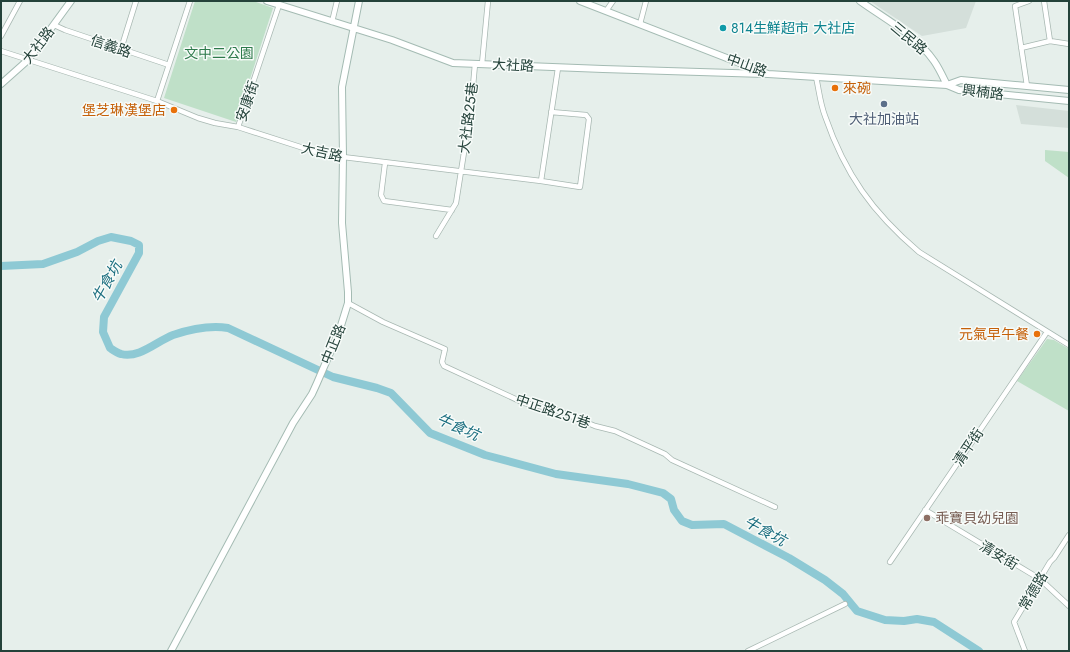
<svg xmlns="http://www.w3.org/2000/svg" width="1070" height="652" viewBox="0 0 1070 652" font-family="Jost,'Noto Sans TC',sans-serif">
<rect width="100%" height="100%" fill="#e6efeb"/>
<path fill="#d4dfda" d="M870,1H976L966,28L922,36Z
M1016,105L1069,111V128L1021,124Z"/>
<path fill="#bfe0c8" d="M195,1H253L273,8L236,122L164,98Z
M1045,150L1069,152V178L1045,161Z
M1047,339L1054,340L1069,349V411L1017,381Z"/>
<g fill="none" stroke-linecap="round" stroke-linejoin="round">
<path stroke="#8ec9d4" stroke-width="8" d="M1,266L43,264L77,252L98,241L111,237L131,241L139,245V253L104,317L103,332L110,348C113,350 117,353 121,354C139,359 157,341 173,335C191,329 209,325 228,328L333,377L377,388L391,393L430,433L485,455L556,474L628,484L663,493L671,499L674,510L682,521L692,525L724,524L789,558L825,580L843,594L857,611L885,620L904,621L917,619L934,622L979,651"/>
<defs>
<path id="street" d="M1044,1L1050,41
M606,11L613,1
M332,22L337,1
M640,24L646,1
M54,25L65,30L169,65
M1,36L20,1
M1021,48L1050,41L1069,44
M121,49L136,1
M1,51L157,101L198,118L215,123L238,127L316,152L343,157L541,181L558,68
M482,64L488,1
M816,77C819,90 820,103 825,116C845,174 872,212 919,252L1069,345
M1027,86L1015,6L1029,1
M157,101L190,1
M238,127L279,5
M385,163L381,195L384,201L452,210
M541,181L580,187L589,119L586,115L551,112
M436,236L456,203L471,108L475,64
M348,303L383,322L445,349L442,362L444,366L524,403L554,409L595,426L615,431L665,454L672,460L775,507
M925,510L1040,579L1069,606
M890,562L1047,332
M748,651L845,604
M1025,651L1014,622L1050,562L1054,558L1069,535"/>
<path id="secondary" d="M267,1L392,40L453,63L603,69L768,74
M580,1L768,74L947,85L959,90L1069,101
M860,1C885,19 916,35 934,61C939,68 943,77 947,85
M1,84L28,60L71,1
M947,85L961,80L1069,90
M171,651L293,423L312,394L317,383L339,332L348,303V292L342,223L343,157L342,87L359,1"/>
</defs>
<use href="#street" stroke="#a8b8b2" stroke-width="6"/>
<use href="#secondary" stroke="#a4bbb3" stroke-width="8"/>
<use href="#street" stroke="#fff" stroke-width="4.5"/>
<use href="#secondary" stroke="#fff" stroke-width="6"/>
</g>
<circle fill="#0f9aa8" stroke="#f7fbf9" stroke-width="1.5" cx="723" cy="28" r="4"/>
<g fill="#e8710a" stroke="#f7fbf9" stroke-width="1.5">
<circle cx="835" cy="88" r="4"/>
<circle cx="174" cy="110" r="4"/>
<circle cx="1037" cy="334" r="4"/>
</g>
<circle fill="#5c6f8a" stroke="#f7fbf9" stroke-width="1.5" cx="884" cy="104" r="4"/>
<circle fill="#8d6e63" stroke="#f7fbf9" stroke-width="1.5" cx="927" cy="518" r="4"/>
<g text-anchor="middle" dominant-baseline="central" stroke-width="3" stroke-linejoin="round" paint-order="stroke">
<g font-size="14" fill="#0d838f" stroke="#f7fbf9" text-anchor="start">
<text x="731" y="28">814生鮮超市 大社店</text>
</g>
<g font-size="14" fill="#24423a" stroke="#f7fbf9">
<text transform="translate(909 38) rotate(40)">三民路</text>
<text transform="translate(38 45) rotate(-52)">大社路</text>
<text transform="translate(111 46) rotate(19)">信義路</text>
<text transform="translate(513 65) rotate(3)">大社路</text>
<text transform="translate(747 65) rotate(20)">中山路</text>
<text transform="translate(983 92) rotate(7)">興楠路</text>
<text transform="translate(247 101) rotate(-71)">安康街</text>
<text transform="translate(468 118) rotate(-83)">大社路25巷</text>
<text transform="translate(322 152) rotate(13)">大吉路</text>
<text transform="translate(333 344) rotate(-68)">中正路</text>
<text transform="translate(553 411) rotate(19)">中正路251巷</text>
<text transform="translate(968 447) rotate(-56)">清平街</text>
<text transform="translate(999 555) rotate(31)">清安街</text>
<text transform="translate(1033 591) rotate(-59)">常德路</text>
</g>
<g font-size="14" fill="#2d7a4b" stroke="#f7fbf9">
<text x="219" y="53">文中二公園</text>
</g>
<g font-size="14" fill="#c56008" stroke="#f7fbf9" text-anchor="end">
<text x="843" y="88" text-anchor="start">來碗</text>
<text x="166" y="110">堡芝琳漢堡店</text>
<text x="1029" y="334">元氣早午餐</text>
</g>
<g font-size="14" fill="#4e5e75" stroke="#f7fbf9">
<text x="884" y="119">大社加油站</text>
</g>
<g font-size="14" fill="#785e54" stroke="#f7fbf9" text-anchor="start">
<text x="935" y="518">乖寶貝幼兒園</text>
</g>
<g font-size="15" font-style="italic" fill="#1c6f80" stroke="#f7fbf9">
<text transform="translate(107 282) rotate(-61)">牛食坑</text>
<text transform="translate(458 427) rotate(24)">牛食坑</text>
<text transform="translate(765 531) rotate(29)">牛食坑</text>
</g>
</g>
<rect width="1070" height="652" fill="none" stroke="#24423a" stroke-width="4"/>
</svg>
